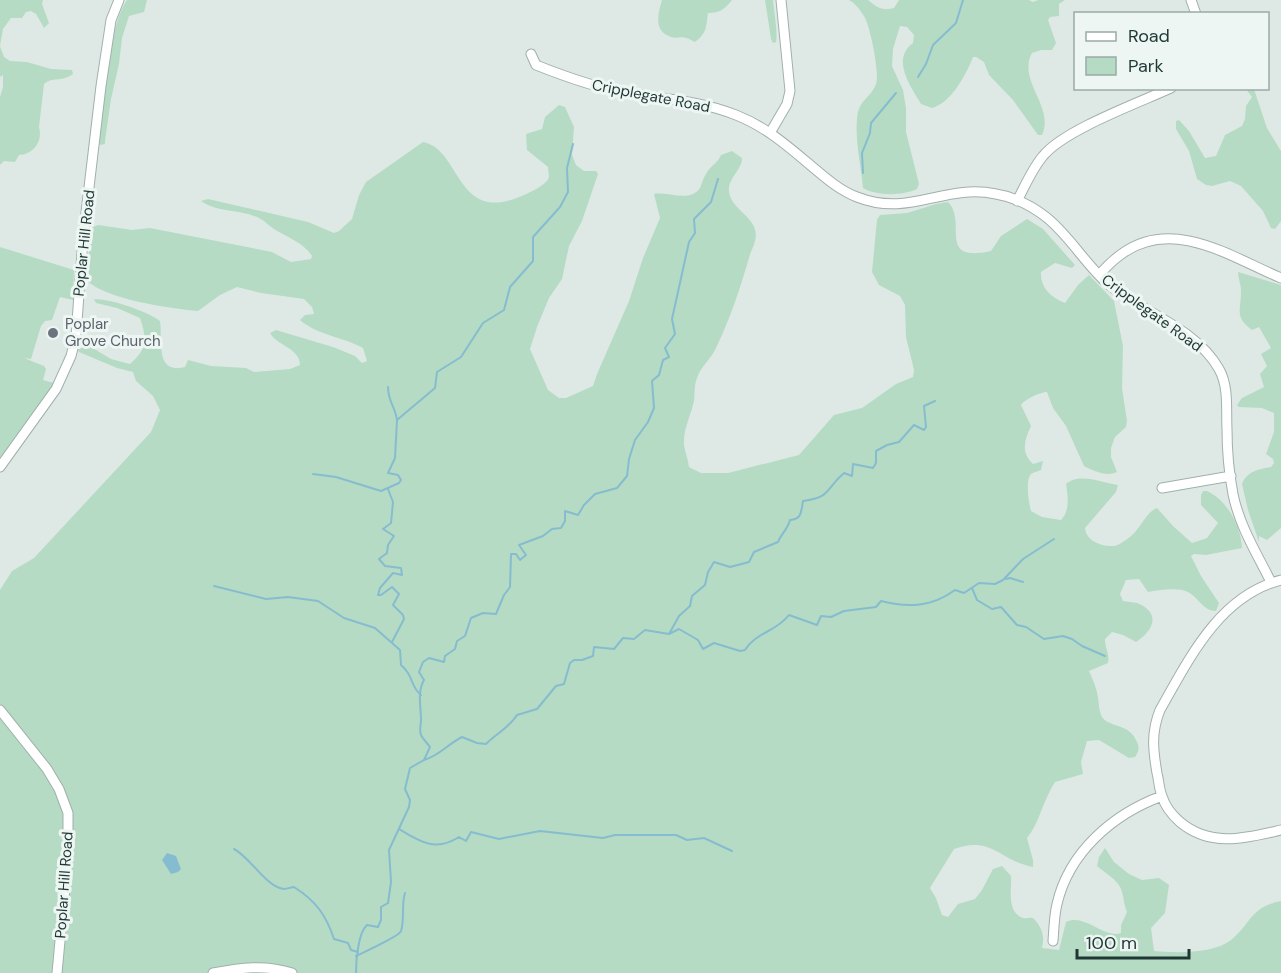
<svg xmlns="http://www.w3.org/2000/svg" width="1281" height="973" viewBox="0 0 1281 973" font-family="'DM Sans',sans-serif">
<rect width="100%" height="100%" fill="#dee9e5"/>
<path fill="#b6dbc4" d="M0,0H43L42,4L49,23L44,28L36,14L31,11L26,12L22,18H11L3,29L0,46Z
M127,0H147L144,12L129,16L122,38L119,64L111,99L105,141V144L100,145C101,110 108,27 127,0Z
M662,0H732C725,9 720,13 708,13C706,27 707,33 695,42C692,41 689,38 686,38C681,36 676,39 671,37C653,31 658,14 662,0Z
M765,0H773C774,11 778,34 776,42L773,43L771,39Z
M849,0H868C878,8 882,11 894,8L899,0H1029L1033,2L1038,0H1065L1059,4V16L1050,17L1048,20L1056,43L1052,50H1041L1032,53C1017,81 1055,107 1042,135H1038L1013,100L989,75L984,62L976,57H973C966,75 951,103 932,108L921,104C910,86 891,59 913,43L914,35L907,27L900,26L893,49L892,66L903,90L906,108V132L919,184L917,189C903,196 876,196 863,188C861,165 855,142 857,119C858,100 870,99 876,84C880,74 870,25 864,16C860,10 856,4 849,0Z
M0,46L4,57L10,61L27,62L51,69L72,70L73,74C60,83 53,76 44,84L39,127C43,141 34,154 19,155L15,162L4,161L0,165V97L3,87V75L0,77Z
M1246,89H1254L1267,128L1281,151V221L1275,229L1271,228L1263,211L1241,186L1230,181L1212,186L1206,185L1197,179L1189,151L1176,129V121L1179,120L1189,131L1205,158L1216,156L1225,135L1242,126L1245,119L1246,106L1252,97Z
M559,105L565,107L574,127L572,155L576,165L584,171H596L598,174L582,221L569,246L562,279L549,298L537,327L530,349L548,390L559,398H566L593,386L597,374L629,301L643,258L660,218L654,194C667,191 690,203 700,188C702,183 703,178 706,174C710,166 718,163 721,155L732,151L742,158C742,170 728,178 729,191C731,212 761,217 755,241C754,247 750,252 749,258C740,289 730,319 716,348C711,359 701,366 697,378C694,385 695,393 694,401C691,415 683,429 684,445C685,452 688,459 689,467L701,473H728L799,455L834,415L862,408L896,384L913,377L914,370L906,337L905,305L900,296L879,285L872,272L877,220L880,215L907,213L936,204L948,202C968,222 936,263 991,251L1001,236L1027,219L1043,229L1075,265L1072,268L1055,263L1041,272C1040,287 1050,297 1065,303L1078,285L1089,275L1114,301L1123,346L1122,388L1127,421L1126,427L1115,437L1111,448V457L1117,472C1107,477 1093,471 1084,466L1066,426L1053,408L1047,392C1041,392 1025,399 1021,405L1031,426C1025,439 1020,452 1033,464L1043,461L1041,470C1039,471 1034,472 1031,474C1025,481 1029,503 1031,511L1042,517L1061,520C1070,511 1068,496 1066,484C1079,472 1103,483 1118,485L1116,492L1085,528C1086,541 1102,547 1114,546C1120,545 1127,539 1131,536C1141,528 1146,512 1157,508L1173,526L1192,543L1207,538L1218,523L1201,505V495L1203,491H1207C1227,500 1241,526 1242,548L1206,555L1194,554L1191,556L1201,576L1219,603L1216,611C1203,611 1199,598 1188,592C1178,587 1159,590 1148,592L1139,579L1126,580L1120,594L1123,601C1127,602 1133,602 1137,603C1140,604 1144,606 1146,608C1161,620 1147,635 1136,642L1123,635L1112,632L1105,639C1105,648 1110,655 1108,663L1089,671C1093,680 1097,689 1098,698C1099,704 1099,711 1102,717C1110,728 1128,723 1136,740C1140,747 1139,751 1135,757L1129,758L1099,740L1087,741L1081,762L1083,774L1055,782C1043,800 1039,824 1027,838L1033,860V867C1000,861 992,835 954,849L930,888L936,898L942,915L948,917L958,904L975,899L982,890L993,869L1002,866L1011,876C1012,888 1006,912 1023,918C1026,919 1030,917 1033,918C1042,927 1045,936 1042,948L1059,950L1066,922C1085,913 1104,939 1121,933V925L1127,912C1124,905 1124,899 1122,892C1120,881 1105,873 1097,866L1099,857L1105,848L1114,862L1129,874L1142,880L1159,878L1169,885L1165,913L1151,928L1154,951C1176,953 1213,954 1231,940C1252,923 1250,907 1281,901V973H0V590L12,571L34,558L151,432L160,410L153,396L136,381L133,372L117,368L79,352L77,348L78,343L81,341L111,359L130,364C148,348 147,340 140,318L117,308L96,303L94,299C111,299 147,311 160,321C163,339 154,375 185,367L188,360L211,366L246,368L254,372L290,369L300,365C300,348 277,346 270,333L276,330L333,347L355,356L362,363L367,361L363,348C343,337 317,335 300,320L305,315L314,314L312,307L304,299L261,293L237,287L220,295L198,311C169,308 107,300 86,280L91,228L98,225L132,230L150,228L272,252L291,262L311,259L312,256C304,243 287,237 274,229C269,226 265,221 259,218C241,209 218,213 201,201L208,199L308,222L334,233L339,231L352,219L359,195L366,182L423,142C460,149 456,219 514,199C524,195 539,189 547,181L549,177L548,167L527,150L526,134L542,129L545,117Z
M0,247L74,270L73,300L60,297L52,320L45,321L41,326L31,359L24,358L44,366L46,369L43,380L54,383L47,396L0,461Z
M1238,272L1281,285V528L1267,540L1259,536V542L1248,510L1242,484C1247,471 1259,469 1271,467L1274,463L1273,459L1266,454L1274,432V413L1262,408L1239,407L1237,405L1242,398L1264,387L1260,374L1267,366L1261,354L1271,348L1259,327L1252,330C1234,316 1241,311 1241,291C1241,284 1238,278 1238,272Z"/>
<path fill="#85bccf" d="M167,853L176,856L181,869L178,872L171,874L162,860Z"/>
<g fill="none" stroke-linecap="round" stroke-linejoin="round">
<path stroke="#85bccf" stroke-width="2" d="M918,77L926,64L933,45L956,23L963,0
M863,173L862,153L870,133L871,123L896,93
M397,420L435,388L437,372L461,357L483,323L504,310L510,287L533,261V237L560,207L568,192L567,168L573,144
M313,474L336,477L381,491L399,483L401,480L398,475L388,473L395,458L397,420C395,406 388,402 388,387
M388,489L393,502L391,523L383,529L394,536L388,545L387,553L379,559L385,566L401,568L402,575L393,573L380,588L378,595H381L392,587L399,594L393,605L403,615L404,619L392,642
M1006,579L1010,578L1023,582
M214,586L266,599L288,597L318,601L344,618L375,628L400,650L401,665C415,677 409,685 421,695
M972,588L977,600L992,609L1001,607L1017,625L1026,627L1044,639L1063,636L1072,639L1082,646L1105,656
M669,634L679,616L690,606L692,596L705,585L708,572L714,562L730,567L749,562L754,552L778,542C781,534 788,529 790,520C802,519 801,512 803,501C832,497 825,489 844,473L852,476L853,464L873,468L876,463V451L887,445L899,442L914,425L924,430L926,427L924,406L935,401
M424,760C439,756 448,744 462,737L477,743L486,744C497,733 509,728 517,715L537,709L556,686L564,684L570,663L574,660H582L593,656L594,647L614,649L623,638L634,639L645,630L669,634L679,629L698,640L703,649L714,643L740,651L745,650C756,632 776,632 789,615L817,625L821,616L831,617L844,611L876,607L881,601C908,608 932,607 955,590L964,593L979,583L995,584L1003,580L1023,559L1054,539
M399,829C420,842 436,852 459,837L466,841L471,832L499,839L540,831L603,838L615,835H676L687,840L704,838L732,851
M234,849C251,858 267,888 284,889C288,889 291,887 294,887C316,901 326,915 334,939L348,943L351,950L358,952
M356,956C364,952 400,936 401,931C405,919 401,905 405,893
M356,973C356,961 358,933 367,925L378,927L381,920V907L388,903L391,882L389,850L409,807L410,800L405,789L410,768L424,760L430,747C427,743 423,739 421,735C419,730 421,725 421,720C421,707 417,692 424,680L419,672L423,662L429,658L444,662L445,656L455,649L457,641L465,636L471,618L483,613L496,614L504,595L510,587L511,554H516L520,560L526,555L519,545L543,536L552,529L561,528L565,521V511L578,515L584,505L595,494L617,488L627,476L629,459L635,440L648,422L654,408L652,381L659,375L663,360L669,357L665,348L675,334L672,319L689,242L695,233L694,219L711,202L718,179"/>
<defs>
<path id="minor" d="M1191,0L1196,14
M531,54L536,65C566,77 596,88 628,93C665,99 701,101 736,115C767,127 791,149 815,169C828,180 841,191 857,197C910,218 944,183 996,194C1014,197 1032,206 1046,217C1070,236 1085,264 1108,284C1143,313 1196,328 1219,369C1229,387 1226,409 1227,429C1227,450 1229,473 1233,494C1239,525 1257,554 1271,582
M770,133L787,104L790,91L781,0
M1017,201C1025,186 1032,169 1043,156C1064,130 1138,103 1171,88
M1099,275C1106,267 1114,259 1123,253C1174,217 1233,258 1281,278
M0,467L56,389L71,356L76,336L83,238L101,86L111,20L119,0
M1162,488L1231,476
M1281,580C1219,596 1189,659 1160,710C1151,732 1153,750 1157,773C1159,781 1159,789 1162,796C1165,806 1172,815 1180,822C1211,848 1246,838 1281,830
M0,710L47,769L59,789L68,813V855L57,973
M1053,941C1054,929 1054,916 1057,904C1069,852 1113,814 1162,796
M213,973C240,968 265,964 292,973"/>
</defs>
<use href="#minor" stroke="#a1b0ac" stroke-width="11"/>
<use href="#minor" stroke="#fff" stroke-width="9"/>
</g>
<circle fill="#6b7280" stroke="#eef6f3" stroke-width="2" cx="53" cy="333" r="6"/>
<g text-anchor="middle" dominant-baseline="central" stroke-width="6" stroke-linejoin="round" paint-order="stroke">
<g font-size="15" fill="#1f3834" stroke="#eef6f3">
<text transform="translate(651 96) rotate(11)">Cripplegate Road</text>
<text transform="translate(84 243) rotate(-84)">Poplar Hill Road</text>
<text transform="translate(1152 313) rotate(36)">Cripplegate Road</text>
<text transform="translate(64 885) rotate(-86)">Poplar Hill Road</text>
</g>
<g font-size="15" fill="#5b616d" stroke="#eef6f3" text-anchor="start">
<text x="65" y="324">Poplar<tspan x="65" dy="17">Grove Church</tspan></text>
</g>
</g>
<rect x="1074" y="12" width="195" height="78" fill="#eef6f3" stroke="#9baaa7" stroke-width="1.5"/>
<rect x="1086" y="32" width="30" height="9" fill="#ffffff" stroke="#9baaa7" stroke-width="1.5"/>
<text x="1128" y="42" font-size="18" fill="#1f3834">Road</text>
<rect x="1086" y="57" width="30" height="18" fill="#b6dbc4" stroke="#9baaa7" stroke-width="1.5"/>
<text x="1128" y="72" font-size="18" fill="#1f3834">Park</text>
<path d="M1077 949v9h112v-9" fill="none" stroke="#1f3834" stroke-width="3"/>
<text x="1086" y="949" font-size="18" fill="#1f3834" stroke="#eef6f3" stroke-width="4.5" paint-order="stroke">100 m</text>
</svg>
